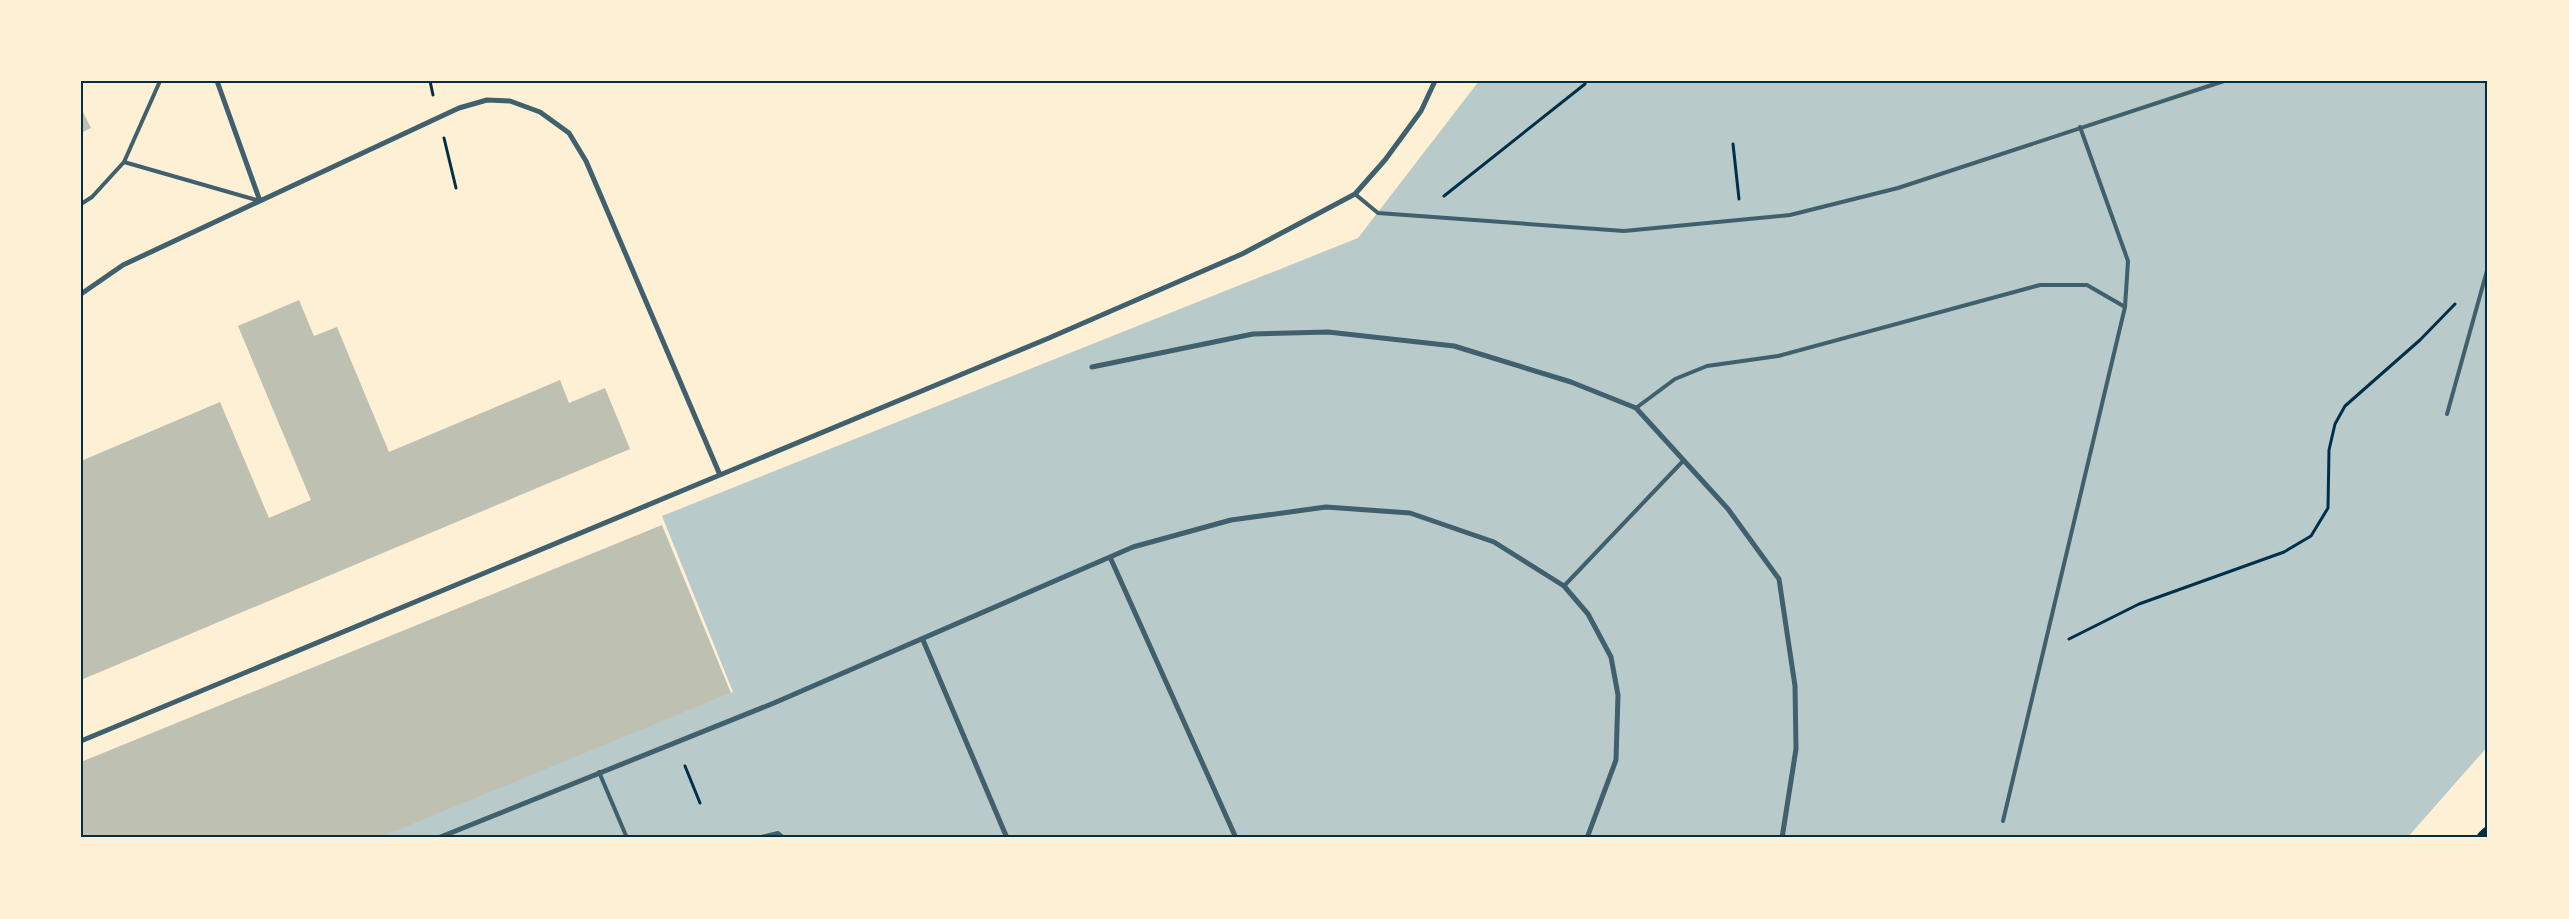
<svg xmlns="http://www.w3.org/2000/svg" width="2569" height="919" viewBox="0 0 2569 919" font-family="Signika,sans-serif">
<rect width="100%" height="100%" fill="#fdf0d5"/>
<path fill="#b9caca" d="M1479,81H2488V746L2407,838H375L733,692L662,516L1358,238Z"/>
<path fill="#bec0b2" d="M81,108L91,128L81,133Z
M299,300L314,336L337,327L389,452L560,380L569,403L605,388L630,449L81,680V461L220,402L269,518L311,500L238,326Z
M662,525L731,693L378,838H81V762Z"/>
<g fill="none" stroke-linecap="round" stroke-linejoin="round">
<path stroke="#003049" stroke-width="3" d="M430,81L433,95
M444,138L456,188
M1733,144L1739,199
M1444,196L1585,84
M2069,639L2139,604L2284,552L2311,536L2328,508L2329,450L2335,424L2345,406L2420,340L2455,304
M685,766L700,803"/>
<path stroke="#3f606c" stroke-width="4" d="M2080,127L2128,261L2125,307
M124,162L260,201
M1355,194L1378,213L1624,231L1790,215L1898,188L2224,81
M81,204L92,197L124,162L160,81
M1636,408L1675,379L1707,366L1778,356L2040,285H2087L2125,307L2003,821
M2447,414L2488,267
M1564,586L1683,461
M599,772L627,838
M757,838L778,833L784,838"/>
<path stroke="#3f606c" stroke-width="5" d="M217,81L260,201
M81,294L123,265L459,108L487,100L510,101L540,112L569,133L586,161L720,475
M1092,367L1253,334L1328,332L1454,346L1571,382L1636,408L1728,509L1779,579L1795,686L1796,749L1782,838
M1110,557L1236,838
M923,640L1007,838
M81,741L1049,338L1242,254L1355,194L1385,160L1421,111L1435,81
M438,838L774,703L1133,547L1231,520L1326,507L1410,513L1494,542L1564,586L1588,614L1611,657L1618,695L1616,760L1587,838"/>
<path stroke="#003049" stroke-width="15" d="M2484,838L2488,834"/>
</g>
<rect width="2569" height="919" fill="none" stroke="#fdf0d5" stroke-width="165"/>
<rect x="82" y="82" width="2404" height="754" fill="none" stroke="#003049" stroke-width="2"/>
</svg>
